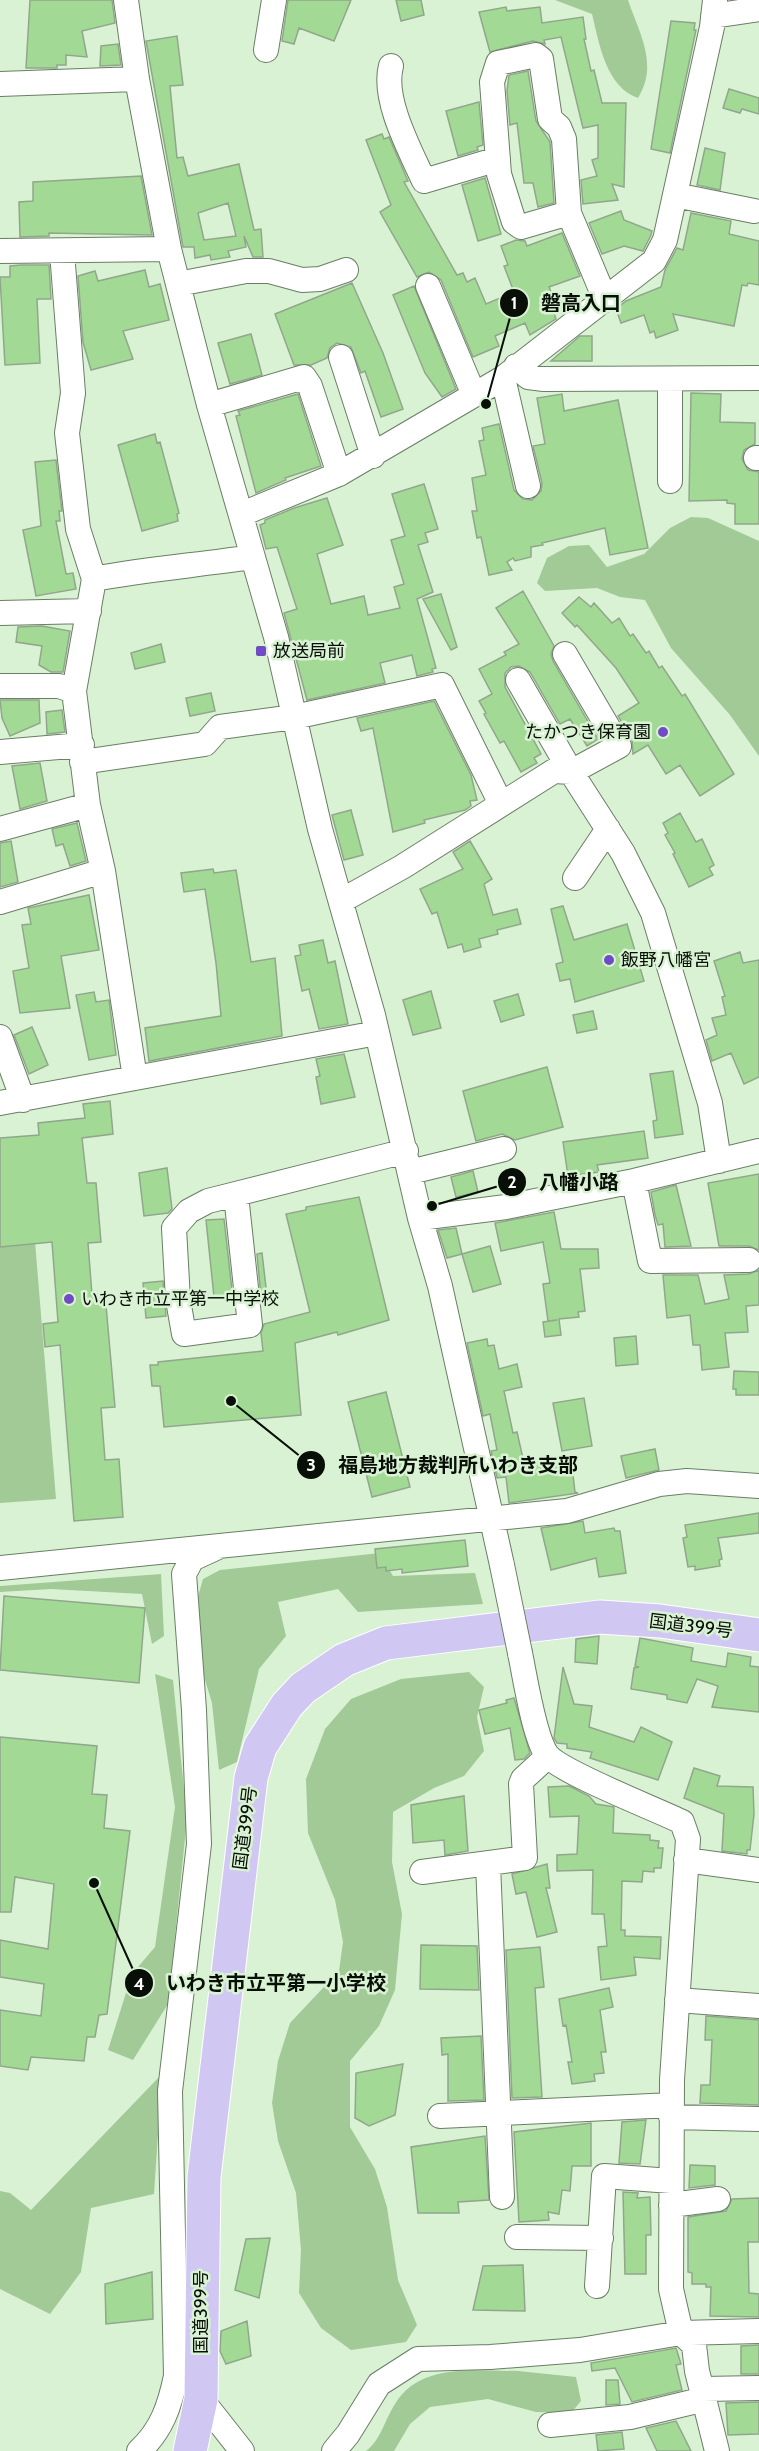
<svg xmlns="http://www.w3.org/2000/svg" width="759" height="2451" viewBox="0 0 759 2451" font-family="Cabin,'Noto Sans JP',sans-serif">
<rect width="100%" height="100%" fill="#daf2d4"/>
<path fill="#a1ca97" d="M555,0H628C639,33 659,64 638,98C606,87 599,43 592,14Z
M691,517L708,518L759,541V756L730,715L671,648L645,600L620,597L597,588L545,591L537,583L547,558L569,546L589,545L607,567L644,554L670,528Z
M35,1241L56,1499L0,1503V1243Z
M380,1553L393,1576L475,1573L483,1604L358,1612L338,1589L278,1602L286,1636L259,1669L237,1762L219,1770L212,1703L199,1660L195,1607L203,1579L220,1570Z
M161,1574L164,1636L152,1644L142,1594L51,1589L0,1592V1586Z
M469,1672L484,1687L477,1717L484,1751L464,1776L434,1788L393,1812L392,1862L402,1914L395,1990L379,2026L350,2061V2127L375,2169L387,2207L398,2280L417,2325L406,2342L351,2350L321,2328L299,2293L301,2250L296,2193L278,2141L272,2103L278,2061L290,2023L339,1971L343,1942L335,1900L308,1833L306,1779L325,1729L351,1699L401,1679Z
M155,1674L173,1680L187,1819L168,2004L133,2060L108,2050L132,1974L155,1947L175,1807Z
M162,2074L154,2194L91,2208L81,2272L50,2314L0,2289V2191L10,2193L31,2210Z
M518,2371L576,2377L581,2401L571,2413L536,2412L488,2399L430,2407L410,2424L394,2451H366C381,2440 385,2419 395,2404C420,2362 476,2371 518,2371Z"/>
<path fill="#a2da95" stroke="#91a78c" stroke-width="1.5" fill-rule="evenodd" d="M30,0H112L115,23L82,31L87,57L66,55V65H57V68H26Z
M288,0H351L334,41L299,28L294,44L282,41Z
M396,0H421L424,15L401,21Z
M506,7L507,11L540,7L542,23L583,17L586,39H584L591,71L594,70L602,103H626L624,187L612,184L618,200L583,204L581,180L597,176L592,160L598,158V125L583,128L561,37L544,40L545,44L533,41L490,52L479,12Z
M671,21L695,23L694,30H696L670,153L651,149Z
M177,36L183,85L170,86L177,158L183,157L188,176L239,164L254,230L261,229L263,257H253L244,236L246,247L228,251L230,257L211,260L210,255L195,258L194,247H183L146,41ZM228,203L236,236L204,240L198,213Z
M118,44L121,65L100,66L101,46Z
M528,71L536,121L550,142L554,203L538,207L533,183H524L517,123L510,125L507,91L509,75Z
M729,89L759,98V114L742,109L740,113L723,108Z
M479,102L483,145L477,147L478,150L458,156L446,111Z
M382,134L384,139L389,137L408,181L404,182L457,275L463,273L467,282L475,278L486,304L514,292L504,266L508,265L501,246L516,240L525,241L527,246L562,233L580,276L549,287L557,305L552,307L556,319L530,335L525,323L495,336L499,346L473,357L441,280L429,272L417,277L380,212L391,205L366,140Z
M705,148L725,153L720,190L697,185Z
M141,176L152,235L49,233V236L20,237L19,202L33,201V182Z
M485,178L501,234L478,241L462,185Z
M621,211L624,220L652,231L651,235L643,251L624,246L602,254L589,223Z
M691,213L731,221L729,234L759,241V285L748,283L747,286L742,285L734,326L673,314L678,330L656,338L654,331L650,333L644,315L621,323L616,309L626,301L661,287L665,270L677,248L683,250Z
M21,265H49L51,299H37L40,363L5,365L0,277H10V266Z
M145,270L149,287L160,284L169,320L123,331L133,359L91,370L83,342L78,276L95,271L98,281Z
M352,283L383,353L403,409L381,417L365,371L361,373L351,347L337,343L330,348L327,358L311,365H294L275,314Z
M414,286L456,389L442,397L425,373L393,295Z
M251,334L262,375L230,384L218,343Z
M580,336H592V361H551Z
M691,393L721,394L720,422L755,423V444L744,450L742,459L748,470L759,472V524H735V504L727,503V500L689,501Z
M298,394L321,466L285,478L286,480L256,493L236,416L240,415L238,411Z
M562,394L564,411L618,400L648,548L610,555L605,528L542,543L543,545L531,547V557L515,561L513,558L507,562L512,570L489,575L481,537L477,538L472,511H477L472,478L486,475L479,441L484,440L482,428L499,424L514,490L523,499L532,500L541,491L542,483L533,446L545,444L537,398Z
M155,434L157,443L160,442L179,513L177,514L178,521L142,531L118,445Z
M56,460L62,511H59L60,521H56L66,574L73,573L76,589L36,596L23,530L41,526L35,462Z
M424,484L438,529L425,533L428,542L418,545L433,592L417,599L436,668L432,669L433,672L417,676L412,655L380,663L385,683L307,700L284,613L297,609L277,547L266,549L260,525L265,523V520L294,508L327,498L343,545L317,554L331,604L364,596L368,615L400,608L394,587L404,584L391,540L405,536L392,494Z
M523,591L554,646L551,654L553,661L598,739L587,746L570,719L560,724L530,672L519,666L511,667L505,673V687L541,754L534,758L537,763L521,772L504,741L500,743L484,714L486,713L479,701L492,694L479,669L506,655L504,652L519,644L496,608Z
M441,594L457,647L451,650L423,599Z
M579,597L591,607L594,603L612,623L619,618L630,636L633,634L646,653L649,651L659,668L662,666L682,696L685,694L734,774L700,796L680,765L666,774L648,745L633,754L632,739L618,716L639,703L616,668L577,625L575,627L562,613Z
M42,626L70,631L63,672H51L39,665L42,646L16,642L18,627Z
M161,644L165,662L135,669L131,653Z
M211,693L215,711L190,716L186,698Z
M0,700H39L40,723L10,736L2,718Z
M434,701L471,775L477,800L470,801L471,806L465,810L424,820L425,823L393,832L373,728L361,731L357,718Z
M62,710L65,732L47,734L46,712Z
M40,763L47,801L20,809L12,766Z
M351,810L363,855L344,860L332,815Z
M680,813L696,842L702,839L714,865L709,868L713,875L689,887L673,854L675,853L665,835L668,833L663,823Z
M77,823L86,861L70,866L63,844L56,846L52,829Z
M11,841L18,882L0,887V843Z
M470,841L492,879L484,884L493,915L517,909L521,924L497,930L498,934L479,939L481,947L464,952L462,944L448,948L437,912L432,914L420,889L463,869L453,852Z
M213,869L214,873L236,870L251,962L275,958L282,1036L149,1061L145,1028L221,1016L216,963L205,889L184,892L181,873Z
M89,895L99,950L61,956L70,1008L20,1013L13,971L29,968L22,925L31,924L28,908Z
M563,906L574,940L627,924L644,981L575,1002L570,979L560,981L556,964L563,962L551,909Z
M323,940L328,963L335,961L348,1024L319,1029L309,989L302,991L295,956L301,955L299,945Z
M740,952L743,963L759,960V1077L744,1084L731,1053L712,1061L706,1040L717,1035L712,1018L726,1015L722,997L725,996L714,961Z
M431,991L441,1028L413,1035L403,1000Z
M94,992L96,1002L109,1000L116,1055L89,1060L76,995Z
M518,994L524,1015L501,1022L494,1001Z
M593,1011L597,1029L577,1033L573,1015Z
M32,1027L48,1065L29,1074L14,1035Z
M344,1054L355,1097L321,1104L316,1077L320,1076L316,1059Z
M547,1067L563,1127L515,1140L502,1134L476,1141L463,1091Z
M673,1071L683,1134L655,1138L653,1121L657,1120L650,1074Z
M110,1101L113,1134L82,1138L87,1183H96L101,1242L88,1243L92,1295L105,1294L115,1407L101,1408L105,1460L119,1459L123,1517L74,1521L60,1345L45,1347L43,1324L58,1322L52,1242L0,1247V1138L39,1135L38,1123L85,1118L83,1104Z
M644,1131L648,1158L597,1165L599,1172L568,1176L563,1142Z
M167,1168L172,1209L168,1213L144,1216L139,1173Z
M473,1171L478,1192L456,1197L451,1177Z
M759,1174V1250L749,1246H719L708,1183Z
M676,1185L691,1246L665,1247L663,1224L658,1225L655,1215L651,1192Z
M359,1197L389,1320L338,1335L337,1332L295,1343L301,1415L164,1427L160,1386H152L150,1365H158V1362L263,1351L261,1333L264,1324L310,1312L286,1214L306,1210V1207Z
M554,1212L561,1249H598L599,1268L580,1269L585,1311L578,1312L579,1317L559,1319L561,1335L545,1337L543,1322L557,1320L548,1321L543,1284L550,1283L543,1242L501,1251L495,1223Z
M224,1219L233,1299L227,1300V1296L214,1297L206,1220Z
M456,1228L462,1254L490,1246L501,1284L473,1292L462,1254L447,1258L438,1230Z
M262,1253L267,1296L261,1297L257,1254Z
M759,1270V1305L746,1306L748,1332L725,1333L729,1367L702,1370L700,1345H693L690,1315L667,1318L663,1275H698L705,1304L729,1299L724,1275L749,1274Z
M163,1281L166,1316L146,1318L143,1283Z
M636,1336L638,1364L616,1366L614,1338Z
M487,1339L488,1346L494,1345L499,1369L517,1364L522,1387L504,1391L513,1433L517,1432L524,1463L571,1458L575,1492L578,1493L509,1503L506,1477L497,1478L491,1451L497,1450L490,1414L483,1416L467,1343Z
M734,1371L759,1372V1395H736V1389H733Z
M386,1392L410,1487L372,1497L348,1402Z
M584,1398L592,1446L562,1451L553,1403Z
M655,1449L659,1470L626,1478L621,1456Z
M759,1513V1533L718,1538L722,1559L719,1560L720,1566L695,1570V1566L688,1567L683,1538L687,1537L685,1525Z
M583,1521L585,1533L614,1528L615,1531H620L626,1573L599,1577L596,1558L551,1570L541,1528Z
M465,1540L468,1566L402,1573V1569L386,1571V1567L377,1568L375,1549Z
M4,1596L145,1608L139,1683L0,1670Z
M599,1636L597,1664L575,1662L576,1639Z
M640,1638L693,1648L691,1661L726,1667L728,1653L751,1657L750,1666L759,1667V1712L712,1707L718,1686L697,1679L687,1703L667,1699V1695L631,1689L634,1668L639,1667L635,1666Z
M563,1667L574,1704L592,1706L589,1727L634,1742L641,1727L672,1742L658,1780L590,1758L592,1752L567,1748V1744L557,1743L554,1738Z
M514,1698L530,1753L524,1759L515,1760L510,1728L485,1734L479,1710L507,1703L506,1700Z
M0,1737L97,1746L92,1794L107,1795L104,1828L130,1831L107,2014L99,2015L95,2037H87L84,2061L31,2057L28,2070L0,2066V2010L41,2016L44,1984L0,1977V1940L48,1949L54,1884L15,1877L11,1912H0Z
M694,1768L720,1776L717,1786L753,1787L754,1814L750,1850H747V1854L722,1851L724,1814L684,1798Z
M569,1786L589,1796L596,1804L614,1807L613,1833L650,1835V1840L659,1841L658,1848H663L661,1868H654V1872L643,1871L642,1882L622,1881L621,1930H625V1936L661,1937L660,1959L634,1957L636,1975L601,1980L598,1947L607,1946L604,1914H592L593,1870L557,1871V1855L577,1854L579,1816L550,1817L548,1787Z
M464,1796L468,1851L445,1855L444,1840L413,1843L411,1805Z
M547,1864L550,1888H546L557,1932L537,1937L526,1892L516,1894L512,1874Z
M421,1945L477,1946L479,1990L420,1989Z
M540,1947L544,1987L535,1988L542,2097L512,2098L506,1950Z
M609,1988L613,2007L600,2010L606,2052H601L604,2073L594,2074L595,2081L572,2084L568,2062H572L566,2025L563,2026L559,1999Z
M706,2016L759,2020V2105L700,2103L701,2085H710L712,2040H705Z
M481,2036L484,2100L448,2101V2054L442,2055L441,2038Z
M403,2064L395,2115L369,2126L355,2118L356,2073Z
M646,2120L640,2164L619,2163L622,2122Z
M591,2123V2166H572L570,2191L562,2190L559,2214L548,2212L549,2220L519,2222L514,2132Z
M485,2136L489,2200L458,2202L459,2213H418L411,2147Z
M690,2165L715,2166V2185L689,2188Z
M623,2192L638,2193L637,2198L650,2197L651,2235H646V2274H625Z
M759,2198V2242H748L749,2293L759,2294V2317L710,2316L711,2287H706V2284H692V2273L688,2272V2217L726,2211L732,2199Z
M270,2238L259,2298L235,2290L246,2239Z
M523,2265L525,2311L473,2310L483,2266Z
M152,2272L153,2319L106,2324L105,2284Z
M247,2321L251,2356L226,2364L220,2351L221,2331Z
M759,2345V2374H741V2346Z
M676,2348L681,2364L676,2365L682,2390L632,2402L615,2368L592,2371L591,2363Z
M606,2380H618L620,2404L606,2405Z
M759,2402V2434L728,2435L726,2403Z
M676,2421L691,2451H657L646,2428Z
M622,2432L624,2449L598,2451L596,2435Z"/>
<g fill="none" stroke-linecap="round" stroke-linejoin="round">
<defs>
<path id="minor" d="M126,0L137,79L169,249
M713,16L759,9
M266,50L274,0
M391,66C382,99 410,150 424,181L498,159
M0,84L137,79
M675,195L754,211
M569,213L521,227L514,222L499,174L492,82L498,63L536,55L541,59L550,119L559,127L564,139L569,213L605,299
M0,251L169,249L209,405L276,637L320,829L373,1015L420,1218L440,1286L502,1565
M178,284L246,271H269L302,280L320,279L346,270
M428,286L474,395
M341,357L373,456
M516,366L528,377L544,379L759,378
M503,378L528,486
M670,379V481
M209,405L304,377L310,386L339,474
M756,458H759
M242,514L339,474L503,378L654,261L665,240L712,27L715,0
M94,579C146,569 199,565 252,557
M0,613L89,611
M518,680L571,772L623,853L653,913L710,1103L719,1161
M0,686H59L74,691
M0,752L82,745
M82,762L205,744L220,727L294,717L442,685L501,804
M0,829L88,805
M575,878L608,829
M341,901L402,867L554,771L571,772L619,746L565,654
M0,902L103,871L88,805L74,691L94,579L78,529L67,433L73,393L62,252
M0,1037L23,1100
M135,1078L377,1033
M0,1103L135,1078L103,871
M410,1172L504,1149
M634,1181L650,1261L749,1260
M236,1195L250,1325L184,1334L178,1300L174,1228L189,1211L208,1201L406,1151
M420,1218L506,1207L634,1181L759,1151
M0,1568L567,1511L659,1484L687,1481L759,1486
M520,1653C525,1677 534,1737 547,1755C562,1773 656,1809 682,1822L688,1839L672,2080L671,2289L681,2333L694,2345L697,2371L717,2451
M686,1860L759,1870
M488,1864L502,2197
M422,1872L525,1858L521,1784L523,1779L548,1756
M677,2000L759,2006
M440,2116L672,2105
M671,2117L759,2119
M671,2205L718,2199
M517,2237L601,2238
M597,2286L604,2176L671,2181
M703,2389L759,2388
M201,2399L242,2451
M550,2425L630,2417L705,2399
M139,2451C162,2430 170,2405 176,2376L170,2091L199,1844L194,1710L184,1574L192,1559L218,1547
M334,2451L348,2434L379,2384L418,2359L490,2357L580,2350L681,2333L759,2331"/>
<path id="highway" d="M190,2451L201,2399L204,2177L251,1778L260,1747L287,1705L303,1688L344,1660L386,1643L600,1617L660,1621L759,1635"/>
</defs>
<use href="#minor" stroke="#697e64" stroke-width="26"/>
<use href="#highway" stroke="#fff" stroke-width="35"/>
<use href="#minor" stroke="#fff" stroke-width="24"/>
<use href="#highway" stroke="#d0c8f2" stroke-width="33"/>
<defs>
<path id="minor-bridge" d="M502,1565L520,1653"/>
</defs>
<use href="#minor-bridge" stroke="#697e64" stroke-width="26" stroke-linecap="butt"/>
<use href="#minor-bridge" stroke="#fff" stroke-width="24"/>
</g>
<g fill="#714bc4" stroke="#daf2d4" stroke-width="2">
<rect x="255" y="645" width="12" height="12" rx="3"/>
<circle cx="663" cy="732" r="6"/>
<circle cx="609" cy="960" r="6"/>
<circle cx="69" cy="1299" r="6"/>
</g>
<g text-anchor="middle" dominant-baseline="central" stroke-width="5" stroke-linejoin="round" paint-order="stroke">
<g font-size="18" fill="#070f06" stroke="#daf2d4" text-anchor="start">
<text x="273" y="651">放送局前</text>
<text x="651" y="732" text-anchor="end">たかつき保育園</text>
<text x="621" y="960">飯野八幡宮</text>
<text x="81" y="1299">いわき市立平第一中学校</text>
</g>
<g font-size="18" fill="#070f06" stroke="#daf2d4">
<text transform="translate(691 1626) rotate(7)">国道399号</text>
<text transform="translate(245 1828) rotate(-83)">国道399号</text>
<text transform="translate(201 2312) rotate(-90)">国道399号</text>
</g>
</g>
<path fill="none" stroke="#070f06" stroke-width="2" d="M486 404L514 303M432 1206L512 1182M231 1401L311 1465M94 1883L139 1983"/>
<g fill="#070f06" stroke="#daf2d4" stroke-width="2">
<circle cx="486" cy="404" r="6"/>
<circle cx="432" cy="1206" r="6"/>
<circle cx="231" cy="1401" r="6"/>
<circle cx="94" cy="1883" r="6"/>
<circle cx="514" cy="303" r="15"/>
<circle cx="512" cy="1182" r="15"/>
<circle cx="311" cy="1465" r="15"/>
<circle cx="139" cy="1983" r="15"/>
</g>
<g font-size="18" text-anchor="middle" font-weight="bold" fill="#fff">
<text x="514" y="309">1</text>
<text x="512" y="1188">2</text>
<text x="311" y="1471">3</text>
<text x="139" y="1990">4</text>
</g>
<g font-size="20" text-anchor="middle" font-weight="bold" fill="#070f06" stroke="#daf2d4" stroke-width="5" stroke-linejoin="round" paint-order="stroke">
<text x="581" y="310">磐高入口</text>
<text x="579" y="1189">八幡小路</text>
<text x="458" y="1472">福島地方裁判所いわき支部</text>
<text x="276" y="1990">いわき市立平第一小学校</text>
</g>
</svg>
